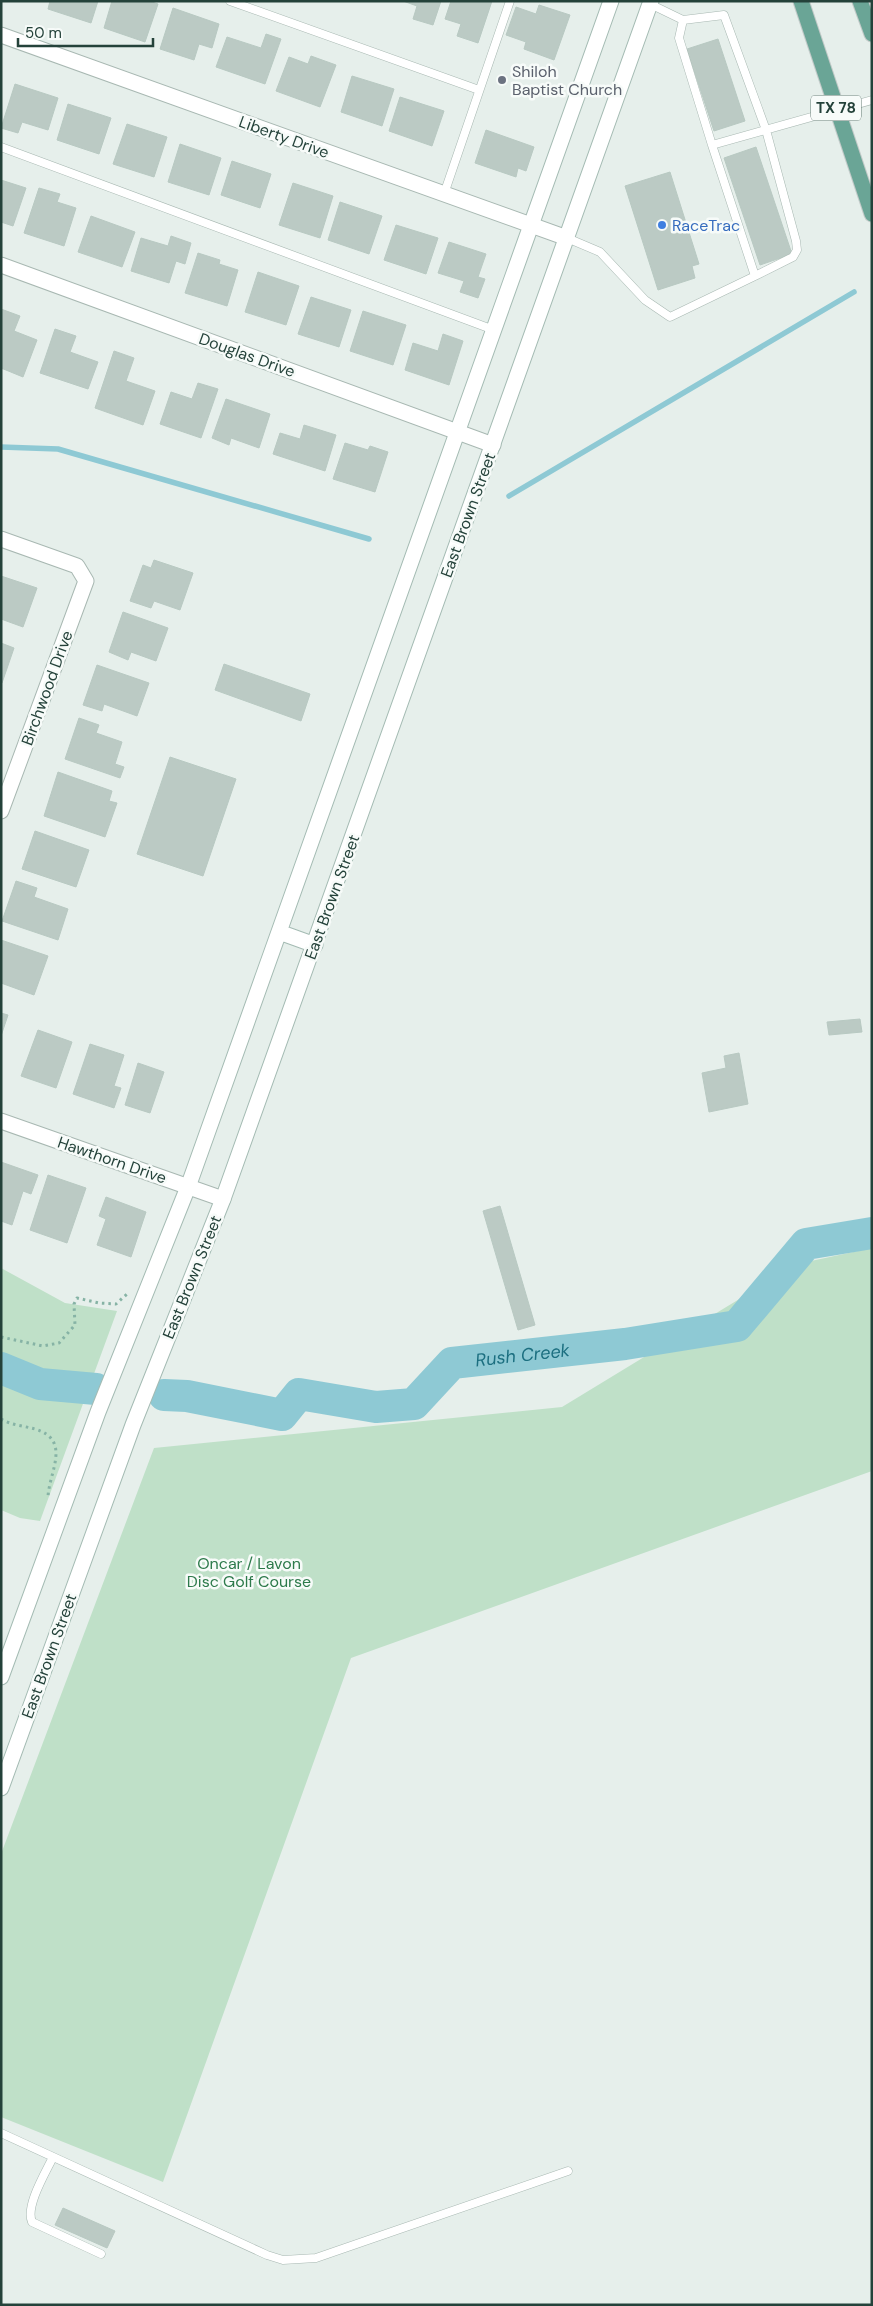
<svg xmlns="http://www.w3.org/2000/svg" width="873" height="2306" viewBox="0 0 873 2306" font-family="'DM Sans',sans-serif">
<rect width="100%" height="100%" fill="#e6efeb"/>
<path fill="#bfe0c8" d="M872,1248V1471L351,1658L163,2182L1,2117V1854L154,1448L562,1407L797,1264Z
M1,1268L65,1303L117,1311L40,1521L20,1518L1,1510Z"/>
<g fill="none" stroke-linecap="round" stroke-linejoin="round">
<path stroke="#8ec9d4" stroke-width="5.5" d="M1,447L58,449L369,539
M509,496L854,292"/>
<g stroke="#8ec9d4" stroke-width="32">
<path d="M1,1368L40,1384L96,1389"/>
<path id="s1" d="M164,1395L187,1396L282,1415L299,1394L376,1407L414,1404L452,1363L625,1344L737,1326L806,1244L872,1233"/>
</g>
</g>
<path fill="#bbcac4" stroke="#b8c9c2" d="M50,1H98L91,23L48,9Z
M112,1H149L158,4L145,42L104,28Z
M403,1H441L433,25L413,19L417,6Z
M451,1H492L478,43L457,36L461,24L445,19Z
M539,5L570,15L554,60L524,49L526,42L506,35L516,7L536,14Z
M173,8L219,24L212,48L199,44L194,60L160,49Z
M266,34L281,39L265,84L216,67L227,37L261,48Z
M718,39L745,121L714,131L687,49Z
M311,56L336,65L320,107L276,91L289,57L308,64Z
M352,76L394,89L382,126L341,112Z
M15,84L58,98L48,130L22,122L18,133L1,128Z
M400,97L444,111L432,146L389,131Z
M68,104L111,118L99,154L57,140Z
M127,124L167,137L154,177L113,164Z
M486,130L534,147L526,171L518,168L516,177L475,163Z
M180,144L221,158L209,195L168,182Z
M756,147L792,254L760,265L724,158Z
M232,161L271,174L260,208L221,195Z
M670,172L699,264L692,266L695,278L658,290L625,186Z
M1,180L26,188L13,226L1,222Z
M293,183L333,196L320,238L279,225Z
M39,188L60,194L57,202L76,208L64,246L24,233Z
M340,202L382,216L369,254L328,240Z
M91,216L135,232L122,267L78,252Z
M396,225L438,238L426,274L384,260Z
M171,236L191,243L185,264L176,261L169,283L131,271L141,238L168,246Z
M449,242L486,254L478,277L485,279L478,298L460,292L464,281L438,273Z
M198,253L220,260L219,264L238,270L227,306L185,293Z
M258,272L299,286L286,325L245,312Z
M311,297L351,310L339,347L298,334Z
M1,309L20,316L14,331L37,340L23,377L1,368Z
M363,311L406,325L393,365L350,351Z
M55,329L76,336L70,352L98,362L88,389L40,373Z
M443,334L463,341L449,385L405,370L413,343L438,351Z
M114,351L134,358L126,381L155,391L143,425L95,408Z
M198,383L218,389L201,438L160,424L171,392L192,399Z
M226,399L270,414L259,448L231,438L229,445L212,438Z
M304,425L336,435L325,471L273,454L280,433L300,439Z
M345,443L368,450L370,446L388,452L375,492L333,479Z
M154,560L193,573L180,610L154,601L151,608L130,601L143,565L151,568Z
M1,576L37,588L23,627L1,619Z
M123,612L168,628L156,661L131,652L128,660L109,652Z
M1,643L14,648L2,683L1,682Z
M224,664L310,694L301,721L215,690Z
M97,665L149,683L137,716L104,704L102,711L83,705Z
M79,718L99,725L96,733L122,742L115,764L124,767L120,778L65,759Z
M170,757L236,779L203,876L137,854Z
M58,772L112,791L109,801L117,803L105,837L44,816Z
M35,831L89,850L76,887L22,869Z
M16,881L37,888L34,897L68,909L58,940L2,921Z
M1,940L48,956L34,995L1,983Z
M1,1013L8,1015L1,1036Z
M860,1019L862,1032L829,1035L827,1022Z
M38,1030L72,1042L56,1088L21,1076Z
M90,1044L124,1055L114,1086L121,1088L114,1108L73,1094Z
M739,1053L748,1104L709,1112L702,1073L726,1068L724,1056Z
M138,1063L164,1072L150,1113L125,1105Z
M1,1162L38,1175L31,1194L23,1191L12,1225L1,1221Z
M48,1175L86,1188L67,1243L30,1230Z
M106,1197L146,1212L131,1257L97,1245L106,1219L99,1216Z
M500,1206L535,1325L518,1330L483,1211Z
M63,2208L115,2231L107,2248L55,2225Z"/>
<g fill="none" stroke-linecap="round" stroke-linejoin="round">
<defs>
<path id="lane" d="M230,1L479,90
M650,4L683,20L724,15L766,130L796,241L797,250L793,257L755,276
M683,20L679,38L712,145
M1,147L494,330
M444,194L510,1
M567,238L600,252L645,300L670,317L755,276L712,145L872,100
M1,2133L267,2255L283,2260L316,2258L568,2171
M53,2157C46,2172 25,2206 32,2222L101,2254"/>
<path id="street" d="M1,35L567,238
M1,265L493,445
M1,539L77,566L86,581L1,811
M1,1121L223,1199"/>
<path id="secondary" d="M279,932L315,945
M1,1677L98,1412L188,1187L611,1
M1,1788L133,1425L223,1199L651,1"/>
<path id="primary" d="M801,1L872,214
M860,1L872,34"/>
</defs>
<use href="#lane" stroke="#a8b8b2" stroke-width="9"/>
<use href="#street" stroke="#a8b8b2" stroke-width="17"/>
<use href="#secondary" stroke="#a4bbb3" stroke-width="17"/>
<use href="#primary" stroke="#c2cac8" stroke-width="17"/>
<path stroke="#86b3a5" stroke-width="3" stroke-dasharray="2.5 4" stroke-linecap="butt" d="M1,1337L43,1346L59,1343L75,1325L74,1304L77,1298L99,1303L116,1304L127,1294
M1,1419C11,1425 24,1426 35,1429C72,1440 49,1472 48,1497"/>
<use href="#lane" stroke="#fff" stroke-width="8"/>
<use href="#street" stroke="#fff" stroke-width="15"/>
<use href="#secondary" stroke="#fff" stroke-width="15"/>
<use href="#primary" stroke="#6aa596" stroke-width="15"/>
</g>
<circle fill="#6b7280" stroke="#f7fbf9" stroke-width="2" cx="502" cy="80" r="5"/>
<circle fill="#3f7fe0" stroke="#f7fbf9" stroke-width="2" cx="662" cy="225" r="5"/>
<g text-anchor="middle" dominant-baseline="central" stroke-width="5" stroke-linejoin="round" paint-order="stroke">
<rect fill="#f7fbf9" stroke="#637a73" stroke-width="1" x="811" y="95.5" width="50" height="25" rx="4"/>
<g font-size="15" font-weight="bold" fill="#24423a">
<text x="836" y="108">TX 78</text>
</g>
<g font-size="16" fill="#5b616d" stroke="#f7fbf9" text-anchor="start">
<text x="512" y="71">Shiloh<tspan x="512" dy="18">Baptist Church</tspan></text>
</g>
<g font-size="16" fill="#24423a" stroke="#f7fbf9">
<text transform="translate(284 137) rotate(20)">Liberty Drive</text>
<text transform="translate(247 355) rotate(20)">Douglas Drive</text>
<text transform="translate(468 515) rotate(-70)">East Brown Street</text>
<text transform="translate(47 688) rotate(-70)">Birchwood Drive</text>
<text transform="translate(332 897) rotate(-70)">East Brown Street</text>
<text transform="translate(112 1160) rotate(19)">Hawthorn Drive</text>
<text transform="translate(192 1277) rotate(-68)">East Brown Street</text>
<text transform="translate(49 1656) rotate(-70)">East Brown Street</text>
</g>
<g font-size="16" fill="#366cbe" stroke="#f7fbf9" text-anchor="start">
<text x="672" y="225">RaceTrac</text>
</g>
<g font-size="16" fill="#2d7a4b" stroke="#f7fbf9">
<text x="249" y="1563">Oncar / Lavon<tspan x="249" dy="18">Disc Golf Course</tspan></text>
</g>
<g font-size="18" font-style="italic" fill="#1c6f80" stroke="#f7fbf9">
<text stroke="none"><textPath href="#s1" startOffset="390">Rush Creek</textPath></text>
</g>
</g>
<rect width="873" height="2306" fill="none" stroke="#24423a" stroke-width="5"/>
<path d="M18 38v8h135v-8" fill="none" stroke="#24423a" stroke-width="2.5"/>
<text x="25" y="38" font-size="15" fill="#24423a" stroke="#f7fbf9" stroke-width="4" paint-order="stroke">50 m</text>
</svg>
